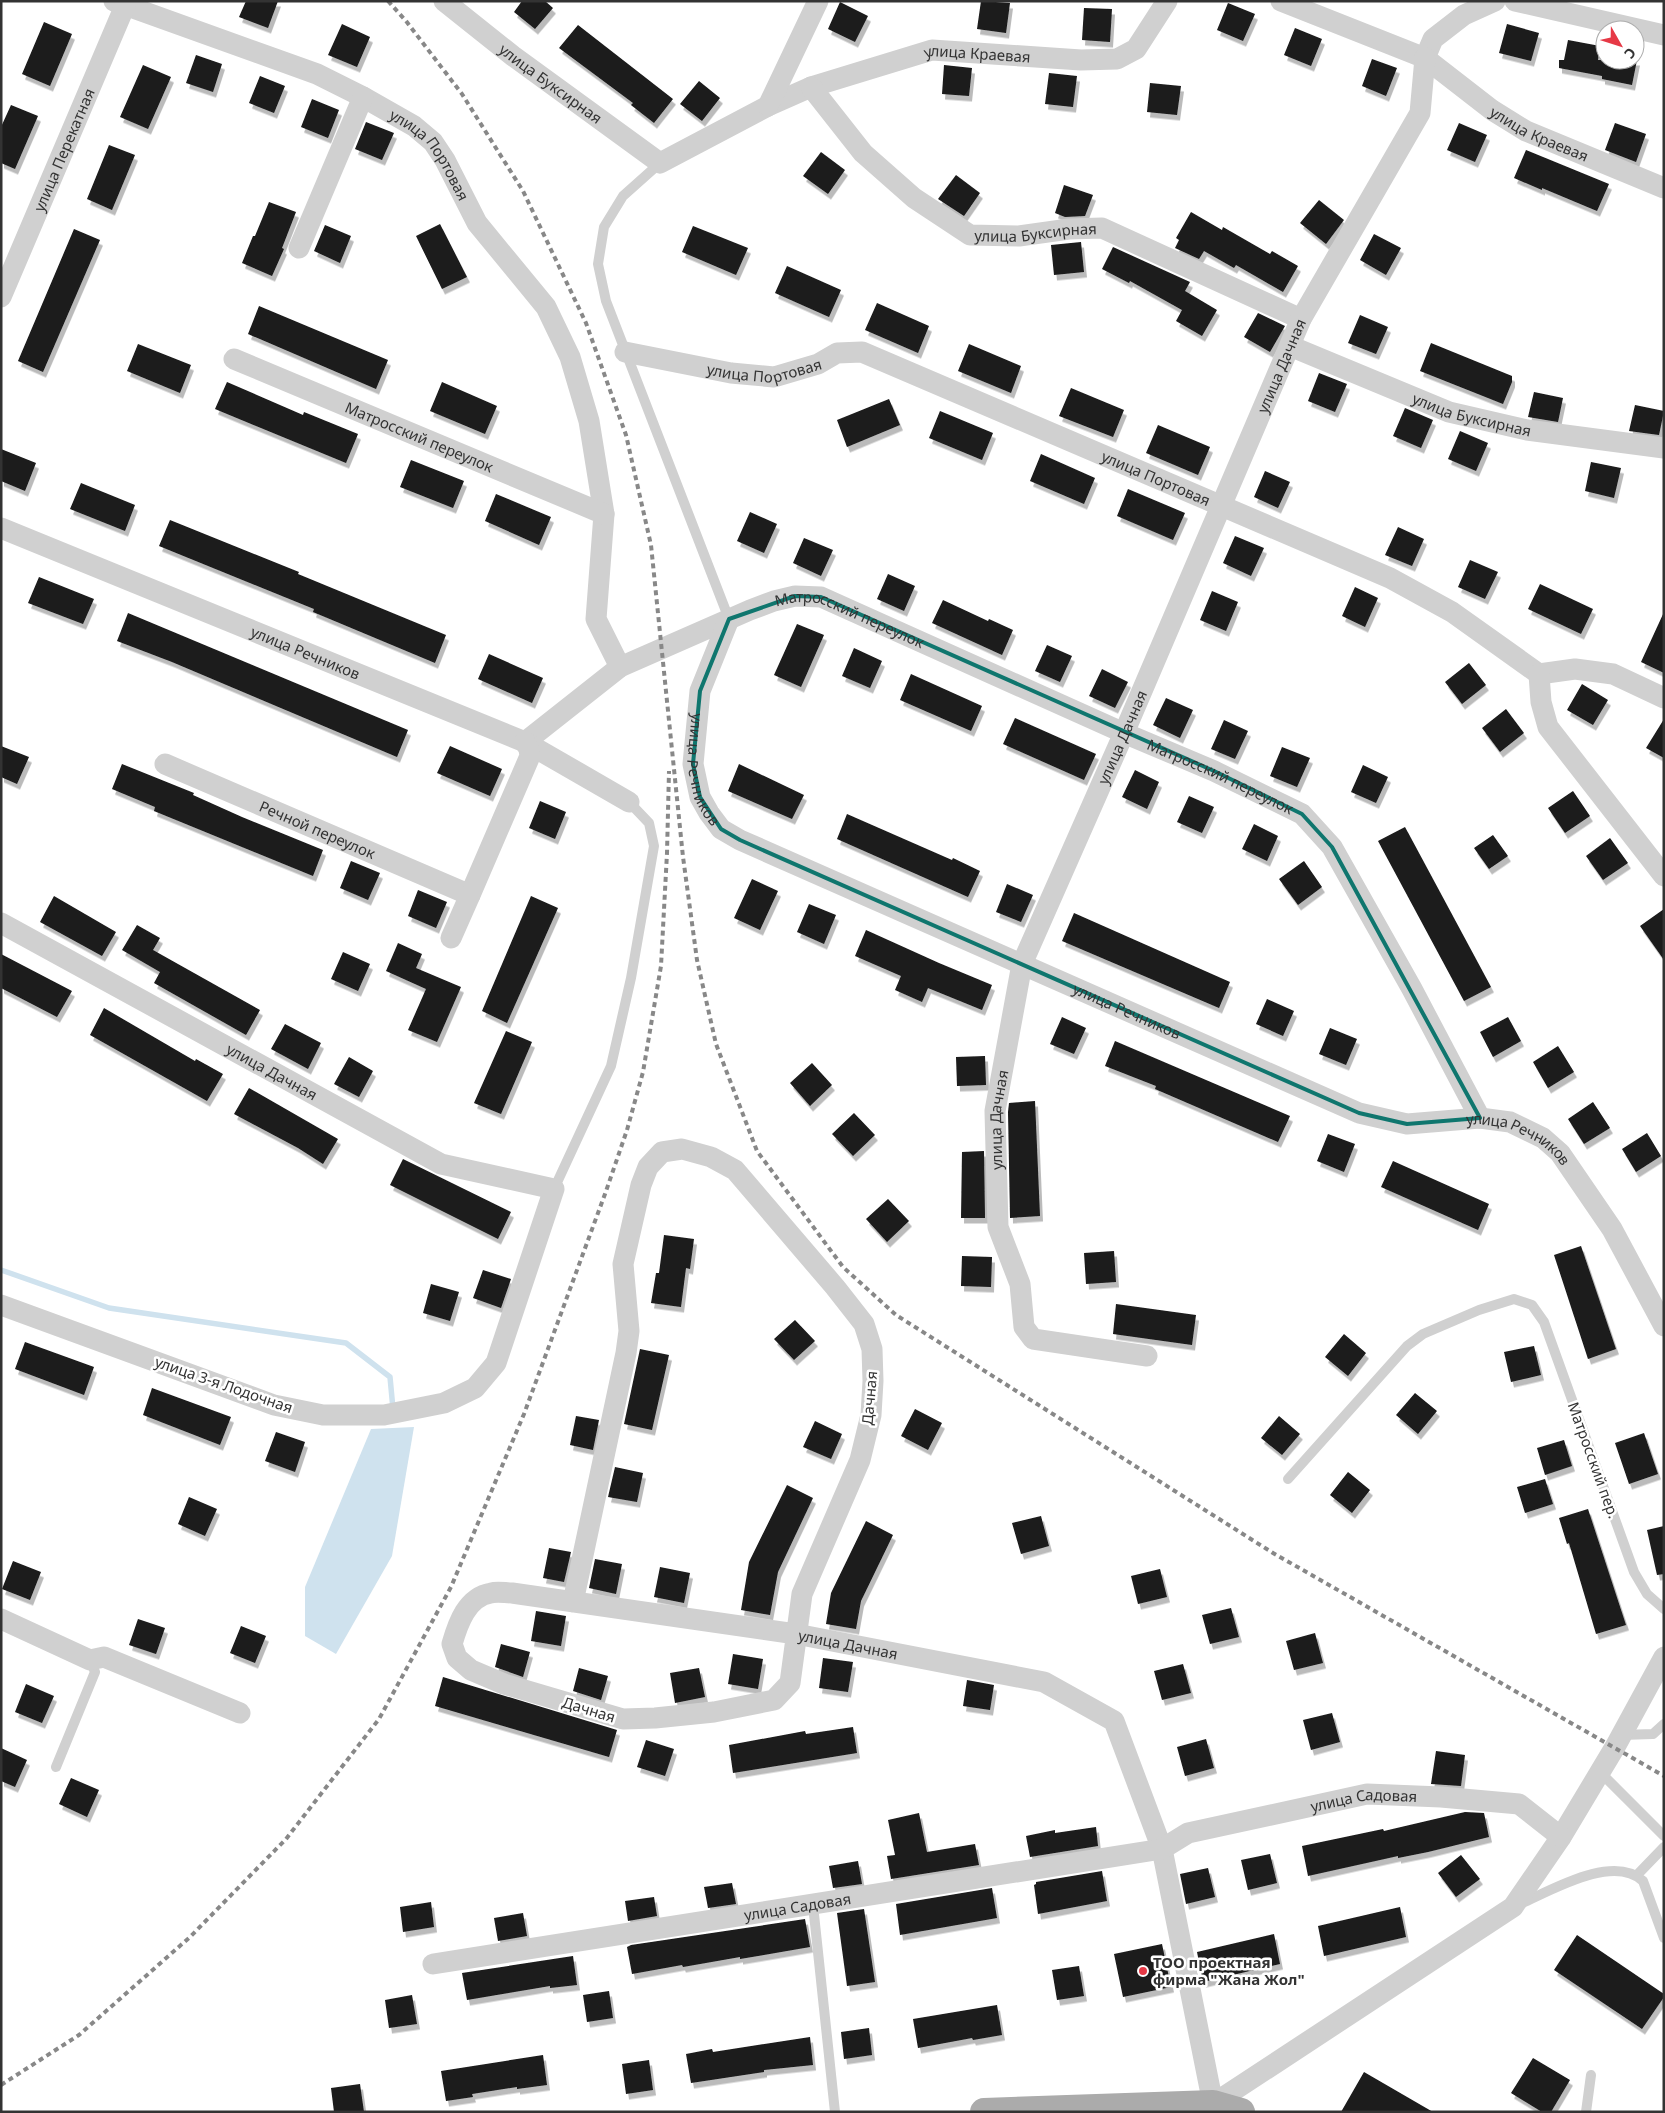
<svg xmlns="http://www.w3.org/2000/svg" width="1665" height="2113" viewBox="0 0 1665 2113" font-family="'Noto Sans',sans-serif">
<defs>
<filter id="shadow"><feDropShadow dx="3" dy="5.5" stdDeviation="0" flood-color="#0004"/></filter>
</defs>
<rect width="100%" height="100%" fill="#fff"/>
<path fill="#cfe2ee" d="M414,1427L392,1556L336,1654L305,1636V1587L371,1429Z"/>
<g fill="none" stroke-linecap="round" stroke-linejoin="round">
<path stroke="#cfe2ee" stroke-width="5.5" d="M1,1270L109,1308L346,1343L390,1377L393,1409"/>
</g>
<path fill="#1a1a1a" filter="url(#shadow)" d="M246,1H278L268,28L239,17Z
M522,1H545L553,8L535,29L514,12Z
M981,1L1010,3L1006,33L977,29Z
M840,2L868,16L855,42L828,29Z
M1228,3L1255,14L1243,41L1217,30Z
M1084,8L1112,9L1110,42L1082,40Z
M44,22L72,34L50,86L22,74Z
M342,24L370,37L357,67L328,55Z
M1507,24L1539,33L1531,61L1499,53Z
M578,25L673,99L654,123L631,105L633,103L559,48Z
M1295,28L1322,39L1311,66L1284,55Z
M1568,40L1600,46L1598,60H1637L1632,85L1602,79V76L1559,68V60H1564Z
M196,55L222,64L213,92L186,83Z
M1372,59L1397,68L1386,96L1362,86Z
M143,65L171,77L148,129L120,117Z
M944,65L972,68L969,96L942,94Z
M1049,73L1077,76L1073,107L1045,104Z
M260,76L285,86L274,113L249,103Z
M699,81L720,98L702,121L680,104Z
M1150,83L1181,86L1177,115L1147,112Z
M312,99L339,110L328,138L301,127Z
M11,105L38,116L15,169L1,163V127Z
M366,122L394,133L382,160L355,149Z
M1459,123L1487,135L1475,162L1447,150Z
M1615,123L1646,134L1636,162L1605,150Z
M109,145L135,155L112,210L87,199Z
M1526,150L1609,184L1597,211L1542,188V190L1514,178Z
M821,152L845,170L828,194L803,176Z
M956,175L980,193L964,216L938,199Z
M1064,185L1093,195L1085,216L1065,217L1055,213Z
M1319,200L1344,220L1326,244L1300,223Z
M269,202L296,212L282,248L284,249L272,276L242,263L253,236H255Z
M1191,212L1222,230L1223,227L1270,254L1272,251L1298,266L1283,292L1236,265L1234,268L1204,251L1199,259L1175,248L1179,240L1176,238Z
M440,224L467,277L442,289L416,236Z
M325,225L351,236L340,263L314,251Z
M693,226L748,248L736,275L682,252Z
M74,229L100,240L43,372L18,361Z
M1374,234L1401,248L1386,275L1360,260Z
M1081,242L1084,272L1054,275L1051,245Z
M1113,247L1190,282L1185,291L1217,310L1202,336L1176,321L1182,310L1130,281L1129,283L1102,269Z
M787,266L841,290L829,317L775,293Z
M877,303L929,326L918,353L865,330Z
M259,306L388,360L376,389L248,334Z
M1258,313L1285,326L1270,352L1244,337Z
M1360,315L1388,327L1376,354L1348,343Z
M1431,343L1512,376V382L1503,404L1420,371Z
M138,344L191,365L180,393L127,371Z
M969,344L1021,366L1011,393L958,371Z
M1319,373L1347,384L1335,412L1308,401Z
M227,382L303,415L304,412L358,434L346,463L215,409Z
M442,382L497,406L485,434L430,411Z
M1071,388L1124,410L1113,437L1059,416Z
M1534,392L1563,398L1558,422L1528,417Z
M889,399L900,425L847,447L837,420Z
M1635,405L1664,411L1659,435L1629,431Z
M1405,408L1433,420L1421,448L1393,436Z
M940,411L993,433L982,460L929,438Z
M1158,425L1210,447L1198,475L1146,453Z
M1460,431L1488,443L1476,471L1448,459Z
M1,449L36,463L25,491L1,481Z
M1041,454L1095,478L1084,504L1030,481Z
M411,460L464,481L453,508L400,487Z
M1591,462L1621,468L1614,498L1585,491Z
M1265,471L1290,482L1278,508L1254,497Z
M81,483L135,505L125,531L70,509Z
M1128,489L1185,513L1173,540L1117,516Z
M496,494L551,517L539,545L485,521Z
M750,512L777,524L764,553L737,541Z
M170,520L299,572L298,574L446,635L435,663L313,612L314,609L159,546Z
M1398,527L1424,539L1412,566L1385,555Z
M1235,536L1264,548L1251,576L1223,563Z
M804,538L833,550L821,576L793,563Z
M1470,560L1498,572L1485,599L1458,587Z
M888,574L915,586L904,611L877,599Z
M39,577L94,599L83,624L28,603Z
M1540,584L1593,609L1581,634L1528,609Z
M1355,587L1378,598L1365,627L1342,616Z
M1212,591L1238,602L1226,631L1200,620Z
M943,600L988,621L989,619L1013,630L1002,655L932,623Z
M1664,612V673L1641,662Z
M128,613L408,730L397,757L172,662L117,641Z
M797,624L824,635L801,687L774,675Z
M1047,645L1072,656L1060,682L1035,671Z
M854,648L882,661L870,688L842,676Z
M489,654L543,678L532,703L478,679Z
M1469,663L1486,685L1462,704L1445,682Z
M1102,669L1128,682L1115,708L1089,696Z
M911,674L982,706L971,731L900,700Z
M1582,684L1608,700L1593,725L1567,710Z
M1166,698L1193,710L1180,738L1153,725Z
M1506,709L1524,733L1500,752L1482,728Z
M1015,718L1096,754L1084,780L1003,744Z
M1664,719V758L1646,748Z
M1224,720L1248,731L1235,759L1211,749Z
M1,746L29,757L17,784L1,777Z
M450,746L502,769L490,796L437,773Z
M1282,747L1310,758L1297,787L1270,776Z
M122,764L194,793L193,795L242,817L323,850L313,876L154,811L155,807L112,789Z
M739,764L804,795L792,819L728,791Z
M1363,765L1388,777L1376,803L1351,792Z
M1135,770L1159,782L1147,809L1122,797Z
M1573,791L1590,816L1565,833L1548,808Z
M1189,796L1214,807L1202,833L1177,822Z
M540,801L566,812L555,839L529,828Z
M847,814L952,860L953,858L980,871L968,897L837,839Z
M1254,824L1278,836L1267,861L1242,849Z
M1405,827L1491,987L1464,1001L1378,841Z
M1493,835L1508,856L1489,869L1474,848Z
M1610,838L1628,863L1603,880L1586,856Z
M351,861L380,873L368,900L340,888Z
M1304,861L1322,887L1298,905L1279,879Z
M752,879L778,891L760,930L734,918Z
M1007,884L1033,895L1021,922L996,912Z
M418,890L447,902L436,928L408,916Z
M54,896L116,932L102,956L40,922Z
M531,896L558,908L507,1023L482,1011Z
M809,904L836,915L824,944L797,932Z
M1664,909V960L1640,926Z
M1074,913L1230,982L1219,1008L1062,941Z
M137,925L160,938L153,950L260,1010L246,1035L154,983L160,972L122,950Z
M866,930L939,963L992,985L982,1010L928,988L922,1002L895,990L901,976L855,956Z
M398,943L422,954L416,968L461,987L437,1042L408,1030L426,989L386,971Z
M343,952L370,964L358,991L331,979Z
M1,954L72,991L57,1017L1,988Z
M1267,999L1294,1011L1283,1036L1256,1024Z
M104,1008L195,1061L196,1059L223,1074L207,1101L90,1035Z
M1062,1017L1086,1028L1074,1054L1050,1044Z
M1508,1017L1521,1041L1493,1057L1480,1032Z
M285,1024L321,1043L308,1069L271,1049Z
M1330,1028L1357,1039L1346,1065L1319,1054Z
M506,1031L532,1042L501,1114L474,1103Z
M1115,1041L1290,1116L1278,1142L1155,1089L1156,1086L1105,1066Z
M1558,1046L1574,1072L1548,1088L1533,1062Z
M985,1056L986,1085L957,1086L956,1057Z
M349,1057L373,1071L359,1097L334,1084Z
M812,1063L832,1085L810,1106L790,1083Z
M249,1088L338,1139L323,1164L298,1148L234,1114Z
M1035,1101L1040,1216L1010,1218L1008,1112L1009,1103Z
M1593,1102L1610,1128L1584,1144L1568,1119Z
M854,1113L875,1135L853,1156L832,1134Z
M1647,1133L1661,1156L1636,1172L1622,1149Z
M1328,1134L1355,1144L1344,1172L1317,1161Z
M984,1151L985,1218H961L962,1152Z
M403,1159L511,1212L498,1239L390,1185Z
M1393,1161L1489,1204L1478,1230L1381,1187Z
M888,1199L909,1221L887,1242L866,1219Z
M664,1235L694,1239L690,1269L686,1268L681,1307L651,1303L656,1273H659Z
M1581,1246L1616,1349L1588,1359L1554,1255Z
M1114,1251L1116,1282L1086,1284L1084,1253Z
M962,1256L992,1257L991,1287L961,1286Z
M483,1270L511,1279L501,1308L473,1298Z
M431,1284L459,1292L450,1321L423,1313Z
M1116,1304L1196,1315L1192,1345L1113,1334Z
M795,1320L815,1341L794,1360L774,1339Z
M1344,1334L1366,1353L1348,1376L1325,1357Z
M25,1342L94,1367L84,1395L15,1369Z
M1534,1346L1541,1375L1511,1382L1504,1352Z
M640,1349L669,1355L652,1430L624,1424Z
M152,1388L231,1417L220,1445L143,1415Z
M1415,1393L1437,1411L1418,1434L1396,1415Z
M915,1409L942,1423L928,1450L901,1436Z
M576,1416L599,1420L593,1450L570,1445Z
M1279,1416L1300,1434L1282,1455L1261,1438Z
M815,1421L842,1434L831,1459L803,1447Z
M276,1432L305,1442L295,1472L265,1461Z
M1644,1433L1658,1474L1629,1484L1615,1443Z
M1564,1440L1572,1466L1545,1475L1537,1448Z
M615,1467L643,1473L637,1502L608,1497Z
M1348,1472L1370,1490L1352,1513L1330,1495Z
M1545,1479L1553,1504L1525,1513L1517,1487Z
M787,1485L813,1498L778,1572L770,1615L741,1610L749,1562Z
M189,1497L217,1509L205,1536L178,1524Z
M1588,1509L1626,1625L1596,1634L1569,1543L1567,1544L1559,1518Z
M1041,1516L1049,1546L1021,1554L1012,1523Z
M866,1521L893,1535L861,1601L856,1629L826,1624L831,1593Z
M1664,1526V1574L1657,1575L1647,1530Z
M549,1548L571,1552L564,1582L543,1578Z
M595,1559L622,1564L616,1594L589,1588Z
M13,1561L41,1572L30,1600L2,1589Z
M660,1567L690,1573L684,1603L654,1597Z
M1160,1569L1167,1597L1138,1604L1131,1576Z
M1231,1608L1239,1637L1210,1644L1202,1615Z
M536,1611L566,1616L561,1646L531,1641Z
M138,1619L165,1628L156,1654L129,1645Z
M241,1626L266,1636L255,1663L230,1653Z
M1315,1633L1323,1663L1294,1670L1286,1641Z
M501,1644L530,1652L523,1677L495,1667Z
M733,1654L763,1659L758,1689L728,1684Z
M823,1658L853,1662L848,1692L819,1688Z
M1183,1664L1191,1693L1162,1700L1154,1671Z
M579,1668L608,1676L601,1700L573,1691Z
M699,1668L705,1697L675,1703L670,1673Z
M443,1677L617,1730L609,1757L435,1706Z
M967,1680L994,1685L990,1710L963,1706Z
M26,1684L54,1696L42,1723L15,1712Z
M1332,1713L1340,1742L1311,1750L1303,1720Z
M853,1727L857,1753L733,1773L729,1745L805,1731L806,1734Z
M1206,1739L1214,1768L1185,1776L1177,1747Z
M646,1740L674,1749L665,1776L637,1767Z
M1,1748L27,1760L15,1787L1,1781Z
M1436,1751L1465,1755L1461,1786L1431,1784Z
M71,1778L99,1790L87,1817L59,1804Z
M1465,1812L1484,1813L1489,1837L1428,1852L1398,1858V1856L1308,1876L1302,1846L1383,1829L1384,1831Z
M919,1813L927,1852L975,1844L979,1865L891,1879L887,1856L895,1855L888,1820Z
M1096,1827L1098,1846L1030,1857L1026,1836L1055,1830V1833Z
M1270,1854L1277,1883L1248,1890L1241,1860Z
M1461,1855L1480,1879L1456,1897L1438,1873Z
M858,1861L862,1884L833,1888L829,1866Z
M1208,1868L1215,1897L1186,1904L1180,1874Z
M1102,1871L1107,1901L1038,1914L1034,1885L1036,1884V1882Z
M732,1883L736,1904L708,1908L704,1887Z
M992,1888L997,1918L900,1935L896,1904Z
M654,1897L657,1916L628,1921L625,1901Z
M431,1902L434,1927L403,1932L400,1907Z
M1400,1907L1406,1937L1324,1956L1318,1926Z
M864,1909L875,1982L847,1986L837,1913Z
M523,1913L527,1936L498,1941L494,1918Z
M805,1919L810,1947L740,1959V1957L683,1967L682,1965L632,1974L627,1947L631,1945Z
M1274,1934L1280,1964L1203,1982L1197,1952Z
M1577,1935L1664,1994V1997L1642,2029L1554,1970Z
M1162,1944L1171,1987L1123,1997L1114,1954Z
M573,1956L577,1985L550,1988V1986L467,2000L462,1973Z
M1079,1966L1084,1996L1057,2000L1052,1970Z
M609,1991L613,2018L587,2022L583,1995Z
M412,1995L417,2024L389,2028L385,2000Z
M997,2005L1002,2035L973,2040L972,2038L918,2048L913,2019Z
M869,2028L872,2055L844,2059L841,2032Z
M810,2037L813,2065L764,2070V2072L691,2083L686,2054L712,2049L713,2052Z
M543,2055L547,2085L517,2089V2087L472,2094L473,2097L446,2101L441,2071Z
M1533,2058L1570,2080L1551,2112H1542L1511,2093Z
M649,2060L653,2090L626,2094L622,2064Z
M1364,2072L1433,2112H1341Z
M360,2084L364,2112H334L331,2088Z"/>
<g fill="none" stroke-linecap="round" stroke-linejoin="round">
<path stroke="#d0d0d0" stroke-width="10" d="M660,163L623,196L604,227L598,264L606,301L729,619
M554,1189L611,1066L631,978L654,846L649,823L629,802
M1288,1479L1407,1346L1423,1334L1479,1310L1514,1299L1532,1305L1544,1322L1634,1572L1647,1594L1664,1609
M1621,1735L1653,1734L1664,1724
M56,1767L95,1672L90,1660
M1600,1772L1664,1836
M1637,1875L1664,1847
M813,1905L835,2112
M1518,1905C1550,1891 1613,1853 1643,1881L1664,1938
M1586,2112L1591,2075"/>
<g stroke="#d0d0d0" stroke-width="21">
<path id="s1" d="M114,1L317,74L363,97L414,126L433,142L445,160L477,223L546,307L570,357L589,421L604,514L596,619L620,667"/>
<path id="s2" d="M444,1L513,56L660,163L768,106L811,87L932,50L1081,60L1117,59L1136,49L1167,1"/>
<path d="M1281,1L1425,58L1433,39L1464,15L1495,1"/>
<path d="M1515,1L1664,35"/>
<path id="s3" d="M1425,58L1492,110L1526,131L1664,188"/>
<path id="s4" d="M811,87L863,153L914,198L970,235L1019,236L1069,229L1102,228L1301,319"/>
<path d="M768,106L818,1"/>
<path d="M299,248L363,97"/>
<path id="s5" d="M1,297L127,1"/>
<path id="s6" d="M1290,346L1449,412L1527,430L1664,448"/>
<path id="s7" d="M625,352L731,373L774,377L818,364L837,353L862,352L1390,578L1452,612L1539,674L1575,669L1613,674L1664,698"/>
<path id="s8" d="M234,359L604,514"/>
<path id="s9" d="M1,528L525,742L620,667L750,610L774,601L795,596L821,597L1124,733L1214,771L1302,814L1332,847L1412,989L1480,1118"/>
<path id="s10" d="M729,619L700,691L693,764L700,797L709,813L721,829L740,840L1359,1113L1407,1124L1480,1118L1510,1122L1543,1138L1560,1153L1612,1229L1664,1326"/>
<path d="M1539,674L1541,702L1548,727L1664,876"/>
<path d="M525,742L629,802"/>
<path id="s11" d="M165,764L470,895L530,756L529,749L525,742"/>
<path id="s12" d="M1,923L441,1164L554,1189L496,1363L475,1388L444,1403L384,1415H323L274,1405L1,1305"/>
<path d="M451,938L470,895"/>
<path id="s13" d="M1147,1356L1033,1339L1024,1327L1020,1284L998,1227L995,1111L1022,964L1124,733L1301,319L1420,113L1425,58"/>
<path id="s14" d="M573,1602L626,1353L629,1331L623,1264L641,1185L648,1167L662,1152L682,1149L711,1157L735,1170L835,1287L864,1324L872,1349L873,1381L871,1415L860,1460L802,1594L790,1683L774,1700L714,1712L655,1718L623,1719L504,1684L471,1670L457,1658L452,1644C458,1623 467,1597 491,1593C498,1591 505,1593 512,1593L796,1634L1044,1682L1114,1721L1162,1849L1213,2104L1513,1907L1561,1837L1615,1747L1664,1657"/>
<path d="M1,1619L90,1660L104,1657L240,1713"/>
<path id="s15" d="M433,1964L1162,1849L1188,1833L1367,1794L1441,1797L1519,1804L1561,1837"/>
</g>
<path stroke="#ababab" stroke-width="28" d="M984,2112L1213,2104L1241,2112"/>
<path stroke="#888" stroke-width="4" stroke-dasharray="5 4" stroke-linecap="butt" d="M388,1L406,21L462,94L523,191L586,323L626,435L651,545L683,857L697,960L716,1044L757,1151L843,1267L896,1315L1273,1553L1664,1776
M1,2085L79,2035L190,1937L286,1839L379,1719L451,1587L524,1414L605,1194L627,1130L643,1072L661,966L667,853L669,771"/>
</g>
<path fill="none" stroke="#0f766e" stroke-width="4" stroke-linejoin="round" d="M795,596L821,597L1214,771L1302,814L1332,847L1480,1118L1407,1124L1359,1113L740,840L721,829L700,797L693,764L700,691L729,619Z"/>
<circle fill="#e63946" stroke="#fff" stroke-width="2" cx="1143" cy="1971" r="5"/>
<g text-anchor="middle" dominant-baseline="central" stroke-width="5" stroke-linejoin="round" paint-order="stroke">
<g font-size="15" fill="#333" stroke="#fff">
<text stroke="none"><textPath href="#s2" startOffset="611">улица Краевая</textPath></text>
<text stroke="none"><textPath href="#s2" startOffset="135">улица Буксирная</textPath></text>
<text stroke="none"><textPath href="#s3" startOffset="138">улица Краевая</textPath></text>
<text stroke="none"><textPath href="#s5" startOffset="160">улица Перекатная</textPath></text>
<text stroke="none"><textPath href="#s1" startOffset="358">улица Портовая</textPath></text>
<text stroke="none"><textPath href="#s4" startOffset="285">улица Буксирная</textPath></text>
<text stroke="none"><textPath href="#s7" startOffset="142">улица Портовая</textPath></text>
<text stroke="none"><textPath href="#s13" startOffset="1152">улица Дачная</textPath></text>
<text stroke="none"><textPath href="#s6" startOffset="195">улица Буксирная</textPath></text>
<text stroke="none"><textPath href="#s8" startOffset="201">Матросский переулок</textPath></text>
<text stroke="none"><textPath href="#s7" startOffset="564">улица Портовая</textPath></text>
<text stroke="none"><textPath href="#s9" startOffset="935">Матросский переулок</textPath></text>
<text stroke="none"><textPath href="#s9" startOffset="329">улица Речников</textPath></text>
<text stroke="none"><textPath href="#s13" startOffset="748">улица Дачная</textPath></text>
<text stroke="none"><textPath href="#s10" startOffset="158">улица Речников</textPath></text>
<text stroke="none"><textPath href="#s9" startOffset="1340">Матросский переулок</textPath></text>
<text stroke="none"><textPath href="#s11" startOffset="166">Речной переулок</textPath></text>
<text stroke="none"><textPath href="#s10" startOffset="668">улица Речников</textPath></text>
<text stroke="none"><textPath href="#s12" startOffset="309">улица Дачная</textPath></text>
<text stroke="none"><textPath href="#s13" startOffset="342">улица Дачная</textPath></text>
<text stroke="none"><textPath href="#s10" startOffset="1088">улица Речников</textPath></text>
<text transform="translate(224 1384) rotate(19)">улица 3-я Лодочная</text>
<text transform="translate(869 1398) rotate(-85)">Дачная</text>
<text transform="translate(1594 1460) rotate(70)">Матросский пер.</text>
<text stroke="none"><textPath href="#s14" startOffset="1916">улица Дачная</textPath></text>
<text transform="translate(589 1709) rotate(17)">Дачная</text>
<text stroke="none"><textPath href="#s15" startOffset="948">улица Садовая</textPath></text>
<text stroke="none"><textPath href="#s15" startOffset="369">улица Садовая</textPath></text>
</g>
<g font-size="15" font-weight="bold" fill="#333" stroke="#fff" text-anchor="start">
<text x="1153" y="1962">ТОО проектная<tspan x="1153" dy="17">фирма "Жана Жол"</tspan></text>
</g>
</g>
<rect width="1665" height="2113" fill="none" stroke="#333333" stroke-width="5"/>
<g transform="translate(1620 45) rotate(129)"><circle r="24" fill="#ffffff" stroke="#adadad"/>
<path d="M0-4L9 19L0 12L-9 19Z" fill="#e63946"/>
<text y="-8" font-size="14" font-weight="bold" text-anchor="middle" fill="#333333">С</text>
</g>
</svg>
